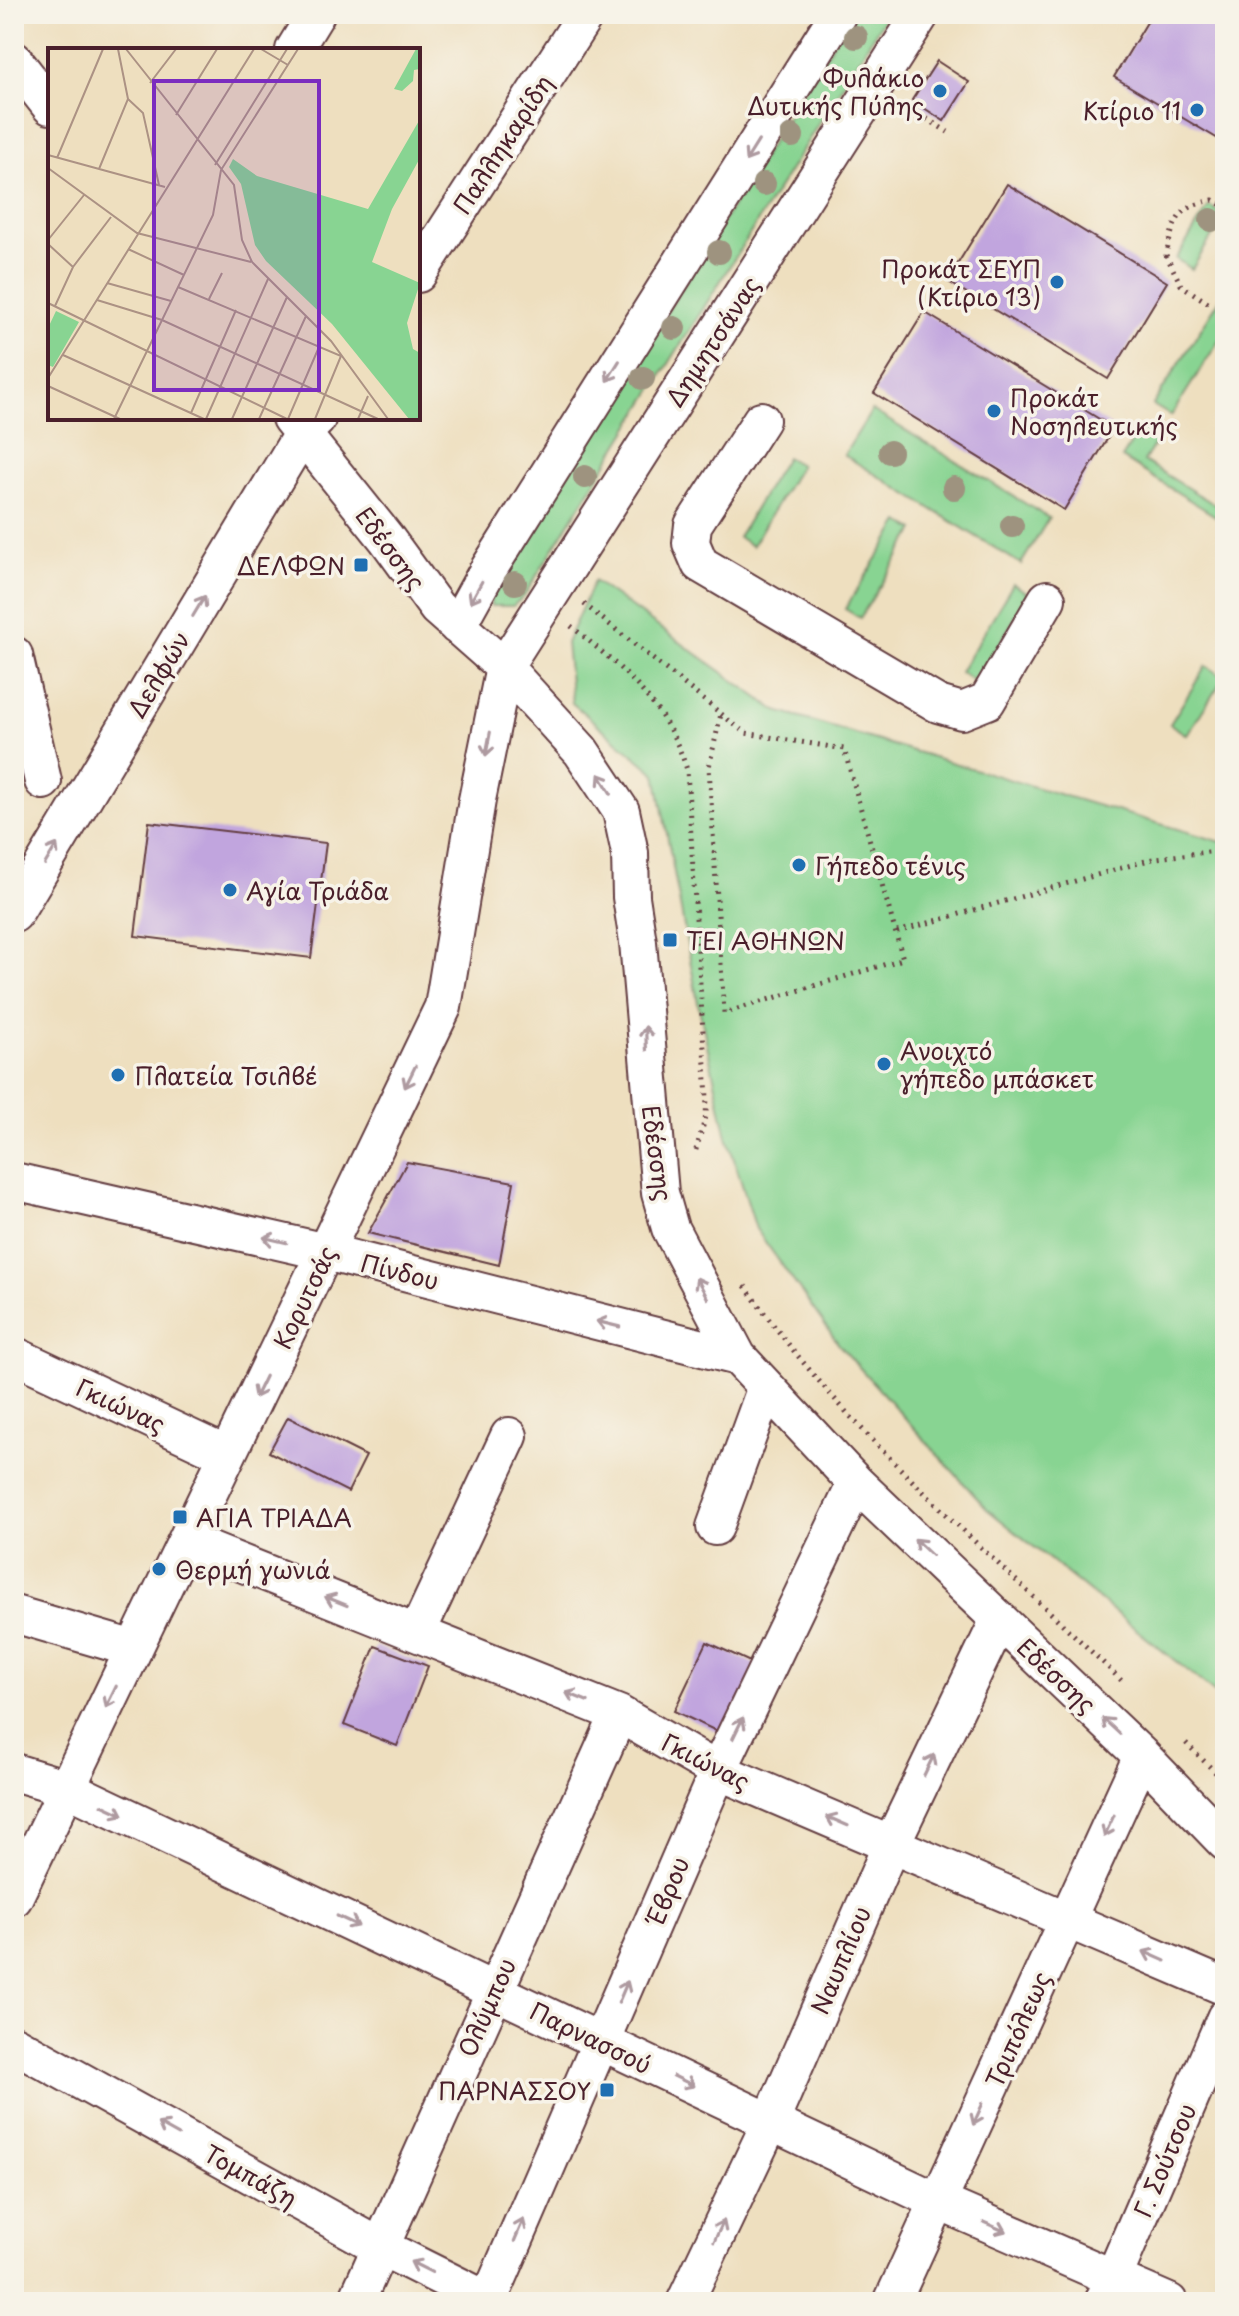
<svg xmlns="http://www.w3.org/2000/svg" width="1239" height="2316" viewBox="0 0 1239 2316" font-family="'Playpen Sans',sans-serif">
<rect width="100%" height="100%" fill="#f7f3e8"/>
<filter id="ink" filterUnits="userSpaceOnUse"><feTurbulence type="fractalNoise" baseFrequency=".0125" numOctaves="2"/><feDisplacementMap in="SourceGraphic" scale="16" xChannelSelector="R" yChannelSelector="G"/><feConvolveMatrix kernelMatrix="1 2 1 2 8 2 1 2 1" color-interpolation-filters="sRGB"/></filter>
<filter id="wash" filterUnits="userSpaceOnUse"><feTurbulence type="fractalNoise" baseFrequency=".006" numOctaves="4" result="noise"/><feDisplacementMap in="SourceGraphic" scale="32" xChannelSelector="R" yChannelSelector="G"/><feGaussianBlur stdDeviation="1.8" result="paint"/><feColorMatrix in="noise" values="0 0 0 0 0 0 0 0 0 0 0 0 0 0 0 0 0 1.4 0 .05"/><feComposite in="paint" operator="in"/></filter>
<g filter="url(#wash)">
<rect width="100%" height="100%" fill="#eedfbf"/>
<path fill="#88d492" stroke="#697a5e" stroke-width="2" d="M851,14H887L524,596L513,606H491L490,598Z
M1209,206L1225,215L1192,269L1176,259Z
M1225,291V331L1171,416L1153,405Z
M872,410L1049,518L1021,564L844,455Z
M1141,428L1158,439L1144,461L1225,511V522L1122,458Z
M786,457L800,465L752,546L738,537Z
M900,522L915,530L860,618L845,609Z
M594,581L777,711L1225,843V1701L987,1509L840,1346L756,1229L727,1137L698,1003L656,774L572,703L566,643Z
M1013,584L1030,594L976,682L960,672Z
M1206,666L1224,677L1187,735L1170,724Z"/>
<g id="blocks">
<path fill="#c1a5de" d="M1152,14H1225V143L1114,77Z
M937,61L969,82L944,121L912,100Z
M1007,184L1167,282L1108,379L947,281Z
M924,312L1114,428L1064,510L874,393Z
M149,822L326,843L311,958L135,936Z
M407,1162L514,1182L499,1265L368,1233Z
M288,1417L366,1456L348,1492L269,1452Z
M707,1642L761,1667L729,1737L674,1711Z
M375,1646L428,1666L397,1746L344,1725Z"/>
</g>
</g>
<g filter="url(#ink)">
<use href="#blocks" fill-opacity="0" stroke="#633c41" stroke-width="2"/>
<g fill="none" stroke-linecap="round" stroke-linejoin="round">
<defs>
<path id="minor" d="M294,50L316,14
M14,60L50,106
M418,274L586,14
M290,418L386,538L437,608L504,667L581,751L621,811L630,853L631,897L638,942L660,1193L670,1228L738,1357L856,1483L1142,1756L1225,1842
M761,420L693,525L691,543L700,564L938,704L962,711L987,701L1047,599
M457,626L488,570L838,14
M14,655L43,781
M14,914L302,434L317,419
M14,1181L326,1252L738,1357
M14,1355L227,1455
M715,1527L766,1387
M186,1541L619,1714L718,1771L1225,1987
M14,1614L134,1649
M417,1633L509,1436
M14,1772L67,1788L939,2202L1169,2302
M14,1898L443,1007L477,800L504,667L921,14
M14,2044L379,2246L491,2302
M356,2302L619,1714
M488,2302L718,1771L856,1483
M685,2302L770,2123L891,1845L999,1620
M892,2302L1142,1756
M1103,2302L1225,2018"/>
</defs>
<use href="#minor" stroke="#633c41" stroke-width="40"/>
<path stroke="#633c41" stroke-width="5" stroke-dasharray="2 6" stroke-linecap="butt" d="M906,106L948,132
M1208,303L1181,285L1166,255C1174,222 1176,207 1213,200L1225,207
M584,604L745,733L844,749L903,959L724,1013L709,767L721,714
M571,626C622,668 667,705 687,770L707,1098L706,1116L695,1153
M897,932L1156,858L1225,850
M745,1286C849,1436 994,1556 1124,1683
M1186,1743L1225,1782"/>
<use href="#minor" stroke="#fff" stroke-width="36"/>
</g>
<g fill="#9e937f">
<circle cx="856" cy="37" r="12"/>
<circle cx="792" cy="136" r="12"/>
<circle cx="764" cy="184" r="12"/>
<circle cx="1211" cy="220" r="12"/>
<circle cx="719" cy="252" r="12"/>
<circle cx="674" cy="328" r="12"/>
<circle cx="643" cy="378" r="12"/>
<circle cx="890" cy="452" r="12"/>
<circle cx="585" cy="477" r="12"/>
<circle cx="954" cy="488" r="12"/>
<circle cx="1012" cy="526" r="12"/>
<circle cx="515" cy="583" r="12"/>
</g>
<defs><path id="oneway-shaft" d="M-6 0H5M1.5-3L5.5 0L1.5 3" fill="none" stroke-width="1.6" stroke-linecap="round" stroke-linejoin="round" transform="scale(2)"/></defs>
<g stroke="#ae9aa0">
<use href="#oneway-shaft" transform="translate(752 151) rotate(122)"/>
<use href="#oneway-shaft" transform="translate(613 371) rotate(122)"/>
<use href="#oneway-shaft" transform="translate(476 592) rotate(119)"/>
<use href="#oneway-shaft" transform="translate(199 606) rotate(-59)"/>
<use href="#oneway-shaft" transform="translate(488 744) rotate(101)"/>
<use href="#oneway-shaft" transform="translate(605 784) rotate(-122)"/>
<use href="#oneway-shaft" transform="translate(51 854) rotate(-59)"/>
<use href="#oneway-shaft" transform="translate(646 1038) rotate(-92)"/>
<use href="#oneway-shaft" transform="translate(410 1077) rotate(116)"/>
<use href="#oneway-shaft" transform="translate(275 1240) rotate(-167)"/>
<use href="#oneway-shaft" transform="translate(702 1288) rotate(-118)"/>
<use href="#oneway-shaft" transform="translate(608 1324) rotate(-166)"/>
<use href="#oneway-shaft" transform="translate(260 1387) rotate(116)"/>
<use href="#oneway-shaft" transform="translate(923 1547) rotate(-136)"/>
<use href="#oneway-shaft" transform="translate(336 1601) rotate(-158)"/>
<use href="#oneway-shaft" transform="translate(111 1697) rotate(116)"/>
<use href="#oneway-shaft" transform="translate(577 1697) rotate(-158)"/>
<use href="#oneway-shaft" transform="translate(1111 1726) rotate(-137)"/>
<use href="#oneway-shaft" transform="translate(738 1728) rotate(-64)"/>
<use href="#oneway-shaft" transform="translate(929 1765) rotate(-64)"/>
<use href="#oneway-shaft" transform="translate(113 1810) rotate(25)"/>
<use href="#oneway-shaft" transform="translate(837 1821) rotate(-157)"/>
<use href="#oneway-shaft" transform="translate(1109 1826) rotate(115)"/>
<use href="#oneway-shaft" transform="translate(348 1921) rotate(25)"/>
<use href="#oneway-shaft" transform="translate(1154 1956) rotate(-156)"/>
<use href="#oneway-shaft" transform="translate(623 1992) rotate(-67)"/>
<use href="#oneway-shaft" transform="translate(684 2081) rotate(26)"/>
<use href="#oneway-shaft" transform="translate(978 2114) rotate(114)"/>
<use href="#oneway-shaft" transform="translate(168 2129) rotate(-151)"/>
<use href="#oneway-shaft" transform="translate(995 2227) rotate(23)"/>
<use href="#oneway-shaft" transform="translate(519 2230) rotate(-67)"/>
<use href="#oneway-shaft" transform="translate(719 2231) rotate(-65)"/>
<use href="#oneway-shaft" transform="translate(421 2267) rotate(-153)"/>
</g>
</g>
<g fill="#1f6fb2" stroke="#f7f3e8" stroke-width="3">
<circle cx="940" cy="91" r="8"/>
<circle cx="1197" cy="110" r="8"/>
<circle cx="1057" cy="282" r="8"/>
<circle cx="994" cy="411" r="8"/>
<rect x="353" y="557" width="16" height="16" rx="4"/>
<circle cx="799" cy="865" r="8"/>
<circle cx="230" cy="890" r="8"/>
<rect x="662" y="932" width="16" height="16" rx="4"/>
<circle cx="884" cy="1064" r="8"/>
<circle cx="118" cy="1075" r="8"/>
<rect x="172" y="1509" width="16" height="16" rx="4"/>
<circle cx="159" cy="1569" r="8"/>
<rect x="599" y="2082" width="16" height="16" rx="4"/>
</g>
<g text-anchor="middle" dominant-baseline="central" stroke-width="7" stroke-linejoin="round" paint-order="stroke">
<g font-size="24" fill="#4a1f2b" stroke="#f7f3e8" text-anchor="start">
<text x="924" y="77" text-anchor="end">Φυλάκιο<tspan x="924" dy="28">Δυτικής Πύλης</tspan></text>
<text x="1181" y="110" text-anchor="end">Κτίριο 11</text>
<text x="1041" y="268" text-anchor="end">Προκάτ ΣΕΥΠ<tspan x="1041" dy="28">(Κτίριο 13)</tspan></text>
<text x="1010" y="397">Προκάτ<tspan x="1010" dy="28">Νοσηλευτικής</tspan></text>
<text x="345" y="565" text-anchor="end">ΔΕΛΦΏΝ</text>
<text x="815" y="865">Γήπεδο τένις</text>
<text x="246" y="890">Αγία Τριάδα</text>
<text x="686" y="940">ΤΕΙ ΑΘΗΝΏΝ</text>
<text x="900" y="1050">Ανοιχτό<tspan x="900" dy="28">γήπεδο μπάσκετ</tspan></text>
<text x="134" y="1075">Πλατεία Τσιλβέ</text>
<text x="196" y="1517">ΑΓΙΑ ΤΡΙΑΔΑ</text>
<text x="175" y="1569">Θερμή γωνιά</text>
<text x="591" y="2090" text-anchor="end">ΠΑΡΝΑΣΣΟΥ</text>
</g>
<g font-size="24" fill="#4a1f2b" stroke="#f7f3e8">
<text transform="translate(502 144) rotate(-57)">Παλληκαρίδη</text>
<text transform="translate(712 341) rotate(-57)">Δημητσάνας</text>
<text transform="translate(391 548) rotate(53)">Εδέσσης</text>
<text transform="translate(158 674) rotate(-59)">Δελφών</text>
<text transform="translate(658 1153) rotate(82)">Εδέσσης</text>
<text transform="translate(400 1271) rotate(14)">Πίνδου</text>
<text transform="translate(304 1297) rotate(-64)">Κορυτσάς</text>
<text transform="translate(121 1405) rotate(25)">Γκιώνας</text>
<text transform="translate(1057 1675) rotate(43)">Εδέσσης</text>
<text transform="translate(706 1761) rotate(27)">Γκιώνας</text>
<text transform="translate(667 1890) rotate(-67)">Έβρου</text>
<text transform="translate(840 1960) rotate(-67)">Ναυπλίου</text>
<text transform="translate(486 2007) rotate(-66)">Ολύμπου</text>
<text transform="translate(1017 2029) rotate(-66)">Τριπόλεως</text>
<text transform="translate(591 2037) rotate(26)">Παρνασσού</text>
<text transform="translate(1164 2160) rotate(-67)">Γ. Σούτσου</text>
<text transform="translate(251 2175) rotate(29)">Τομπάζη</text>
</g>
</g>
<g transform="translate(48 48)">
<rect width="372" height="372" fill="#eedfbf"/>
<path d="M368,1H372V21L366,22L365,33L354,43L346,41ZM372,71V110L344,161L324,214L372,235L359,275L365,301L372,305V371H361L284,276L218,213L207,197L193,136L181,119L185,111L209,128L320,161ZM8,263L31,274L5,319L0,317V280Z" fill="#88d492"/>
<path fill="none" stroke="#ac9284" stroke-width="2" d="M78,1L186,137L194,192L204,214L283,293L340,371M213,1L240,17M102,35L128,1M80,51L95,65L111,137M128,67L169,1M0,107L117,139M9,110L55,1M167,117L239,1M0,120L89,185L203,214M51,121L80,51L70,1M0,192L36,147M0,196L25,219M80,201L136,227M59,235L123,253M130,239L293,308L267,371M161,251L174,225M49,252L114,272L330,371M0,255L239,371M7,258L25,219L63,169M15,307L156,371M0,330L206,1M0,338L72,371M143,365L188,262M66,371L165,167L173,122L250,1M158,371L220,231M184,371L239,249M211,371L258,268M240,371L271,299M310,371L320,348"/>
<path fill="#7b2cbf" fill-opacity="0.15" stroke="#7b2cbf" stroke-width="4" d="M106,33H271V342H106Z"/>
<rect width="372" height="372" fill="none" stroke="#4a1f2b" stroke-width="4"/>
</g>
<rect width="1239" height="2316" fill="none" stroke="#f7f3e8" stroke-width="48"/>
</svg>
